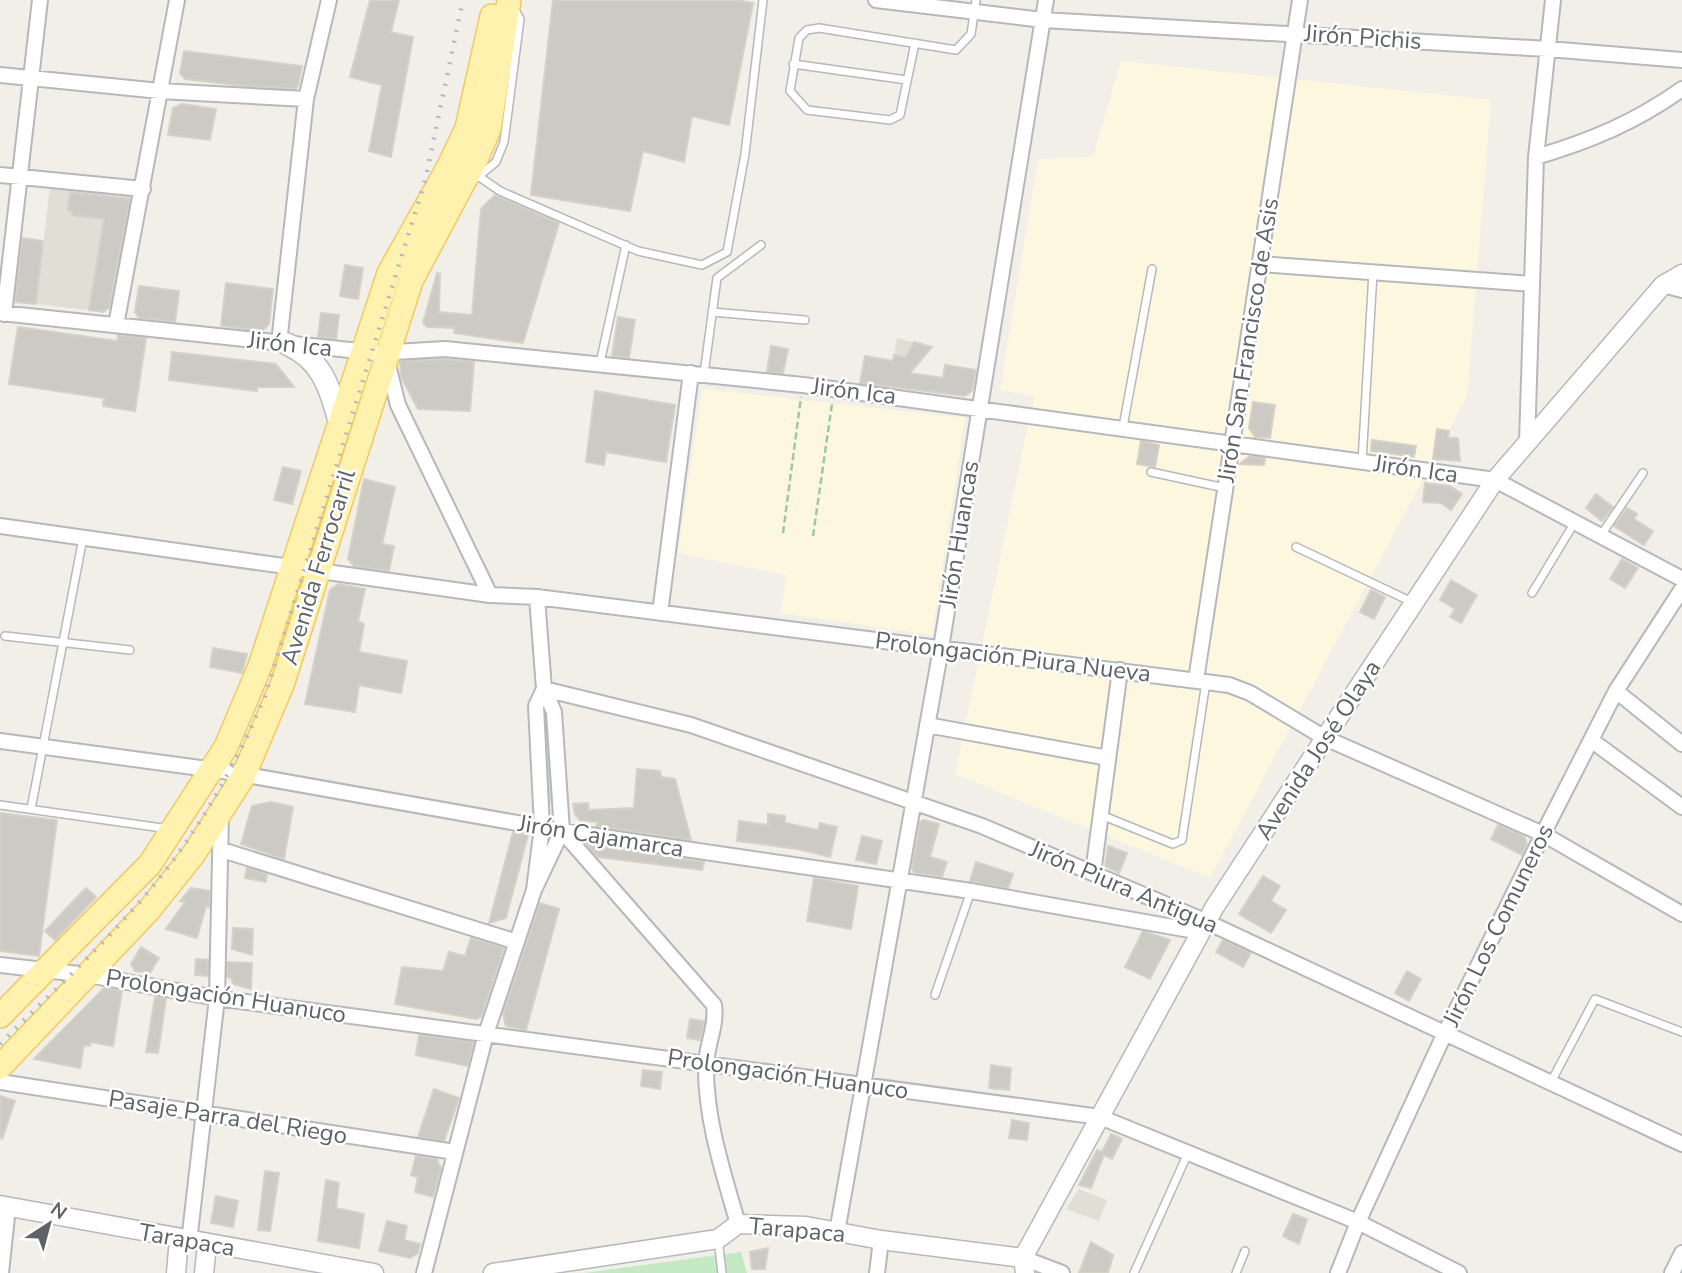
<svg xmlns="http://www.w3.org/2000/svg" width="1682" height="1273" viewBox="0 0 1682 1273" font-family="'Nunito Sans',sans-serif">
<rect width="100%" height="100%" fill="#f1efe8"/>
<path fill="#fef7e0" d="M1121,61L1491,100L1467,397L1210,878L955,774L1034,396L1000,390L1038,159L1093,157Z
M702,389L965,418L932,635L781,613L786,575L678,553Z"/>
<path fill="#e1ded6" d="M50,187L133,194L111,307L103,312L36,304Z
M897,338L932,347L915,368L905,366L901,388L889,387Z
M1079,1189L1107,1200L1099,1221L1066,1209Z"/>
<path fill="#c5e8c5" d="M547,700L556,803H543L540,717Z
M741,1252L747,1273H584Z"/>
<path fill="#cccac5" stroke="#d6d1c6" stroke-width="2" d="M370,0H399L391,32L413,37L391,157L369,151L382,85L350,77Z
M553,0H737L753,3L729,125L692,116L684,162L643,151L630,211L531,195Z
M184,51L302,66L298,86L295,89L244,86L185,79L180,73Z
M182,104L216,109L210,140L168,135L173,108Z
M70,192L130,199L109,308L103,312L89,310L104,219L72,215V211L68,210Z
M495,195L559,223L523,343L454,333L455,328L427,327L423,323L437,273L440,274L439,312L472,315L481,209Z
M22,238L43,241L36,304L15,302Z
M345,265L363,268L358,299L340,296Z
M226,283L273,289L269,324L262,331L221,326Z
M139,286L179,291L175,322L139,318L135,312Z
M321,313L339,315L336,339L318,337Z
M618,317L635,320L629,358L612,356Z
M18,327L117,341L118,335L146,338L135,411L103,406L104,398L9,384Z
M914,342L932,347L910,373L943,378L945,365L976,370L972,391L965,396L860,383L865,356L893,361L894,355L906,357Z
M771,346L788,349L783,373L767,372Z
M172,352L276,364L294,387H257V391L169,380Z
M445,359L474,362L470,411L418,409L401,377L400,361Z
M595,391L675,405L666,462L606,452L604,465L586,462Z
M1253,402L1275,405L1270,438L1255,437L1249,428Z
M1437,429L1449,431L1448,438H1458L1460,461L1433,459Z
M1372,440L1416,446L1414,457L1371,451Z
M1141,441L1159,445L1155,467L1137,464Z
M1250,456L1265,458L1264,465L1239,464Z
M283,467L301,471L292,504L274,500Z
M364,479L395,487L382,544L394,546L389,571L354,566L348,559Z
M1425,483L1450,486L1462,494L1451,510L1441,503L1423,502Z
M1596,494L1613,507L1602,521L1586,508Z
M1627,508L1637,514L1634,519L1653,531L1644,545L1614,526Z
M1622,559L1638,568L1625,588L1610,579Z
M1451,580L1477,595L1461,623L1450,617L1455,609L1440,600Z
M338,584L365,589L358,621L364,624L359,652L407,661L401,693L359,685L355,712L305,704L330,590Z
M1371,590L1385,597L1374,619L1360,612Z
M213,648L247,654L242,673L210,667Z
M637,769L660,771L661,777L675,779L691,840L596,826L598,822L581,821L575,814L573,804L588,803L589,810L634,808Z
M271,802L293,807L284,859L241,844L252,806Z
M0,813L57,820L39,956L0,951Z
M768,814L785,816V823L818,830L820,823L837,827L830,857L797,849L737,841L739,821L768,825Z
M924,820L939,824L930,857L947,862L942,877L914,872L912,868L920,822Z
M1498,825L1524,836L1527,844L1522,855L1491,839Z
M513,832L528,835L506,918L489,923Z
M862,836L882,841L876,864L856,860Z
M588,846V845L704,862L702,870L598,857Z
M1108,846L1127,853L1119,873L1105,866Z
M976,862L1013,874L1008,888L970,881Z
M247,868L267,874L266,882L245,878Z
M1263,876L1280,886L1271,901L1286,910L1271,933L1239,914Z
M814,878L858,886L851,929L807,921Z
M86,888L96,897L55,940L45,931Z
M191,888L210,891L209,907L206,906L197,938L166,929L185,902L180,901Z
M540,903L559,909L526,1030L506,1026L503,1014Z
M233,928L253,929L252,955L232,949Z
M1143,931L1170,940L1150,979L1125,967Z
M471,938L504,948L481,1017L476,1019L395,1004L402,967L443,971L449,952L465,956Z
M1223,940L1251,953L1243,967L1216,952Z
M141,947L159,958L150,973L135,971L131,964Z
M196,959L208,960V976L195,975Z
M227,962L252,963L251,989L233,984L231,978L227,977Z
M1407,971L1421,979L1409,1001L1395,993Z
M104,988L122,991L113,1046L91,1042L90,1046L84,1045L80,1068L34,1059Z
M155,997L166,999L158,1053L146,1052Z
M690,1019L704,1021L700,1040L687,1038Z
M419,1035L474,1042L468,1066L416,1055Z
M991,1065L1011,1068L1009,1090L989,1088Z
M643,1070L662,1072L660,1089L641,1086Z
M434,1089L459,1098L444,1141L418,1137Z
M0,1096L15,1101L2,1139L0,1138Z
M1012,1120L1029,1123L1027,1140L1009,1138Z
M1111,1134L1122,1139L1112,1159L1104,1155L1091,1188L1079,1185L1097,1150L1102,1152Z
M416,1156L437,1159L441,1168L433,1197L415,1192L418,1177L411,1175Z
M265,1171L279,1173L270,1231L258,1230Z
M326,1180L339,1183L336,1208L364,1214L359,1248L318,1241Z
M216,1196L238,1201L233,1227L211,1223Z
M1293,1214L1307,1219L1299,1244L1283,1236Z
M387,1221L407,1226L404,1240L420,1244L418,1253L410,1258L379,1251Z
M1091,1242L1113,1255L1108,1273H1079Z
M768,1248L765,1269H752L750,1252Z"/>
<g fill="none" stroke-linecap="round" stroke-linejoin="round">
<defs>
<path id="service" d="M915,43L900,115L890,120L807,110L790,91L799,38L807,30L819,28L956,50L971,34L976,0
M793,64L907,80
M478,176L500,191L638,251L702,265L727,252L745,154L763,0
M475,179L496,162L504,142L520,19L514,8
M712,312L805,320
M600,363L626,245
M704,374L717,278L761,245
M1123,427L1152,269
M1362,462L1373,272
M1151,472L1225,488
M1601,535L1643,473
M1296,547L1412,602
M1532,593L1575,522
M5,636L130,650
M0,805L169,829
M31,809L83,538
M1101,815L1173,844L1182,840L1206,682
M935,995L971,891
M1551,1082L1595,999L1682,1032
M718,1239L722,1273
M1134,1273L1188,1153
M1236,1273L1245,1251"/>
<path id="minor" d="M876,0L1043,20L1548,49L1682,60
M0,75L160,91L306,99
M1536,157C1590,141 1636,122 1682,89
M0,175L143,189
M1260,264L1532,284
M1663,285L1682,290
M0,313L378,353L445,349L803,385L1495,480L1682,579
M4,314L40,0
M116,325L177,0
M279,343L306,99L329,0
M388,365L398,405L490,595
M1527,443L1536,157L1553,0
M0,526L490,595L537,597L1229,685L1250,693L1325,738L1543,834L1682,914
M660,613L691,373
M1196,680L1300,0
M1616,691L1682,744
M927,725L1108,758
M1591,740L1682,807
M0,741L230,772L562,831L971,891L1201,932
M562,831L714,1005C717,1025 707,1044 706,1064C705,1118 723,1172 738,1224
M222,850L517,942
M1093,873L1120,670
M534,890L542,827L536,706L544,689L691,725L982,826L1207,922L1682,1144
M0,965L88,975L217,998L1100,1117L1358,1222L1459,1273
M0,1082L455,1152
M837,1232L941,648L1046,0
M189,1242L217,998L221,814
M1023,1258L1062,1273
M1,1273L8,1207
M424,1273L486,1034L534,890L562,831L554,712L544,689L537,597
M877,1273L881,1240
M1338,1273L1358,1222L1444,1035L1543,834L1616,691L1682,589
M1672,1273L1682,1253"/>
<path id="tertiary" d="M0,1205L374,1273
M176,1273L179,1239
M204,1273L207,1245
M493,1273L718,1239L738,1224L806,1226L881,1240L1023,1258
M1025,1273L1023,1258L1214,908L1325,738L1495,480L1663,285L1682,274"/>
<path id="secondary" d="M287,344C321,359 330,387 339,421"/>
<path id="primary" d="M0,1016L150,864L226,747L260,666L389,273L448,168L467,128L492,16
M0,1067L149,910L193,855L243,777L282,685L411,281L477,157L489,129L509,0"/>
</defs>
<use href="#service" stroke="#b5b8bc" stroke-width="10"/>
<use href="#minor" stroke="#b5b8bc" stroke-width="18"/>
<use href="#tertiary" stroke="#b5b8bc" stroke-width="21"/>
<use href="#secondary" stroke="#b6babf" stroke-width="24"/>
<use href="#primary" stroke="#f2c960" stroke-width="26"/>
<path stroke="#9cc7a9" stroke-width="2.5" stroke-dasharray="7 3.5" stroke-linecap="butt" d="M783,533L801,397
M813,536L832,404"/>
<use href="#service" stroke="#fff" stroke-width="7"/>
<use href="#minor" stroke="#fff" stroke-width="14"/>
<use href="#tertiary" stroke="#fff" stroke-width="18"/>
<use href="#secondary" stroke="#fff" stroke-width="21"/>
<use href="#primary" stroke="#fff2af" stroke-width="23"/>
<path stroke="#b6b7b8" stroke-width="4.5" stroke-dasharray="2 9" stroke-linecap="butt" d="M0,1044C55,989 114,936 162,875C205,820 238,760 265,696L425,181L463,0"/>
</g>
<g text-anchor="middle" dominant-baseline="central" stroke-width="5" stroke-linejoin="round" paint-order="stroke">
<g font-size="24" fill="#5f6368" stroke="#fff">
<text transform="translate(1363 37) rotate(4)">Jirón Pichis</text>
<text transform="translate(1248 340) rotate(-81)">Jirón San Francisco de Asis</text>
<text transform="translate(290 344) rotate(6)">Jirón Ica</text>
<text transform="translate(854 391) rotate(7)">Jirón Ica</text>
<text transform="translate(1416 469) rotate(8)">Jirón Ica</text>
<text transform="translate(959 534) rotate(-81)">Jirón Huancas</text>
<text transform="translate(318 567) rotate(-73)">Avenida Ferrocarril</text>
<text transform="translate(1013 657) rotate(7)">Prolongación Piura Nueva</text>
<text transform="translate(1318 750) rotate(-57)">Avenida José Olaya</text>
<text transform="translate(601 836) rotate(9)">Jirón Cajamarca</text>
<text transform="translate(1124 887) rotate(23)">Jirón Piura Antigua</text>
<text transform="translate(1498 925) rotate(-64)">Jirón Los Comuneros</text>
<text transform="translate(226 996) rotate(9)">Prolongación Huanuco</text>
<text transform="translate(788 1074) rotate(8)">Prolongación Huanuco</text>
<text transform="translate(228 1117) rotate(9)">Pasaje Parra del Riego</text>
<text transform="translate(797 1230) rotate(5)">Tarapaca</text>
<text transform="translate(187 1240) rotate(10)">Tarapaca</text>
</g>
</g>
<g transform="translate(49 1224) rotate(36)" stroke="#ffffff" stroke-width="5" paint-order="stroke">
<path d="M0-5L12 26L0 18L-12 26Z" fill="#5f6368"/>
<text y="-10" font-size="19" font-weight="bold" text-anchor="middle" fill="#5f6368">N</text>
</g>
</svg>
